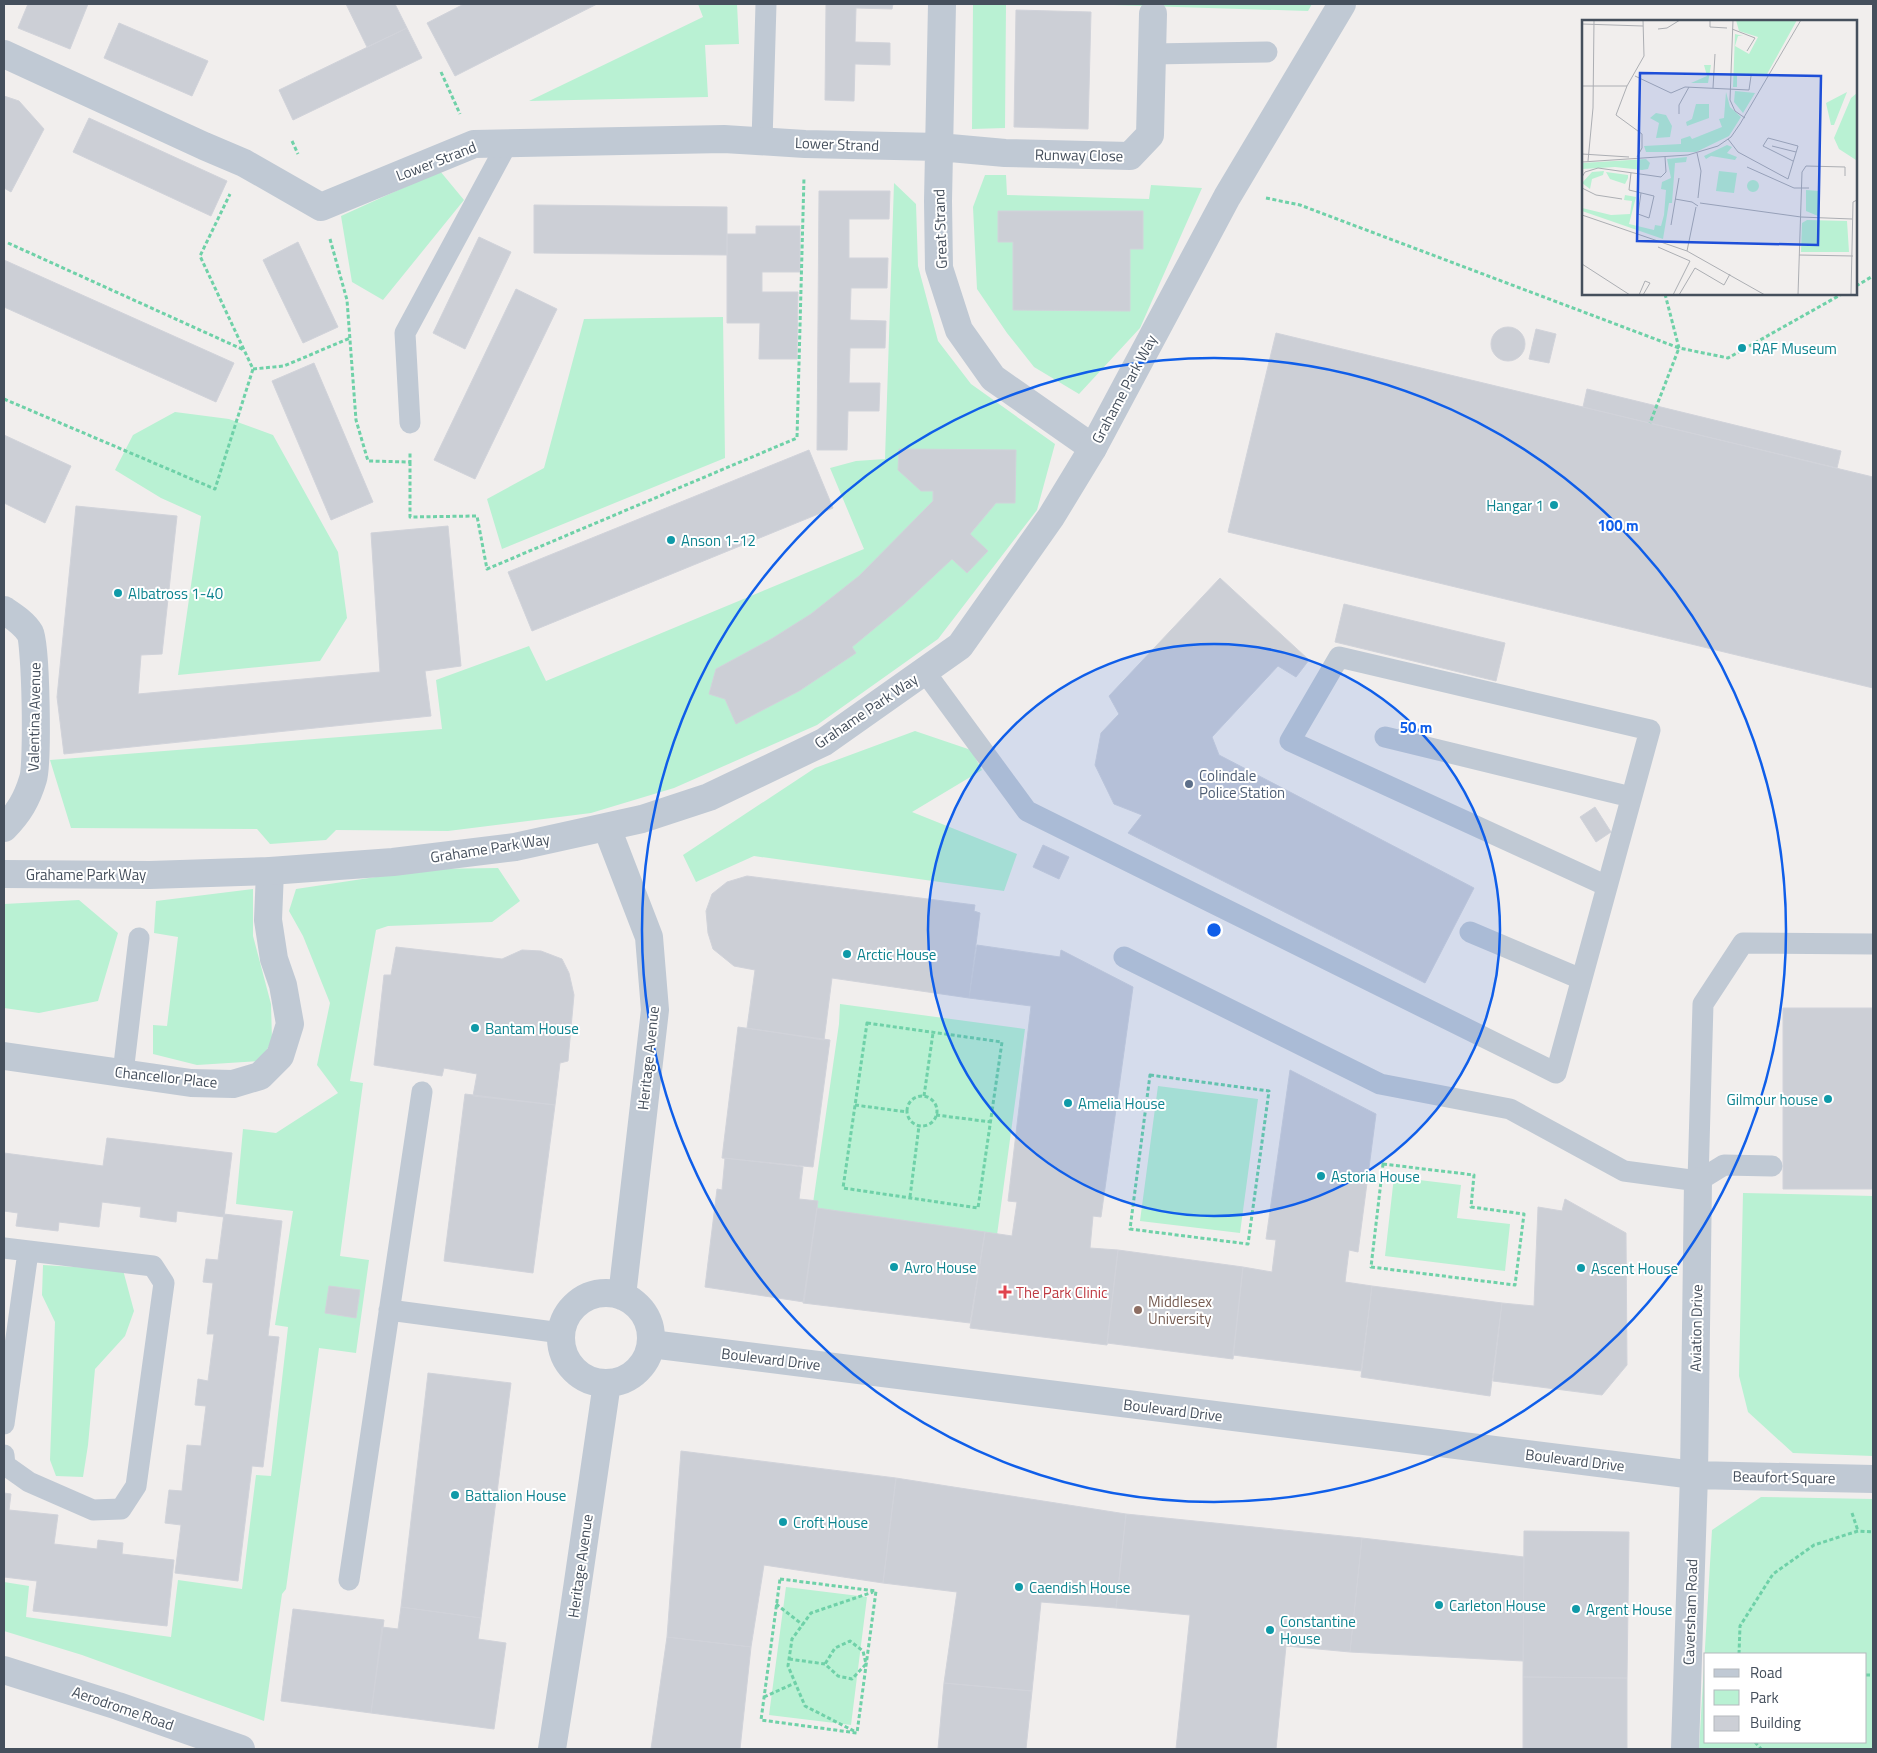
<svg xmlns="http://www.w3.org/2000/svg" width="1877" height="1753" viewBox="0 0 1877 1753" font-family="'Titillium Web',sans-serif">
<rect width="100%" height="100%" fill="#f1eeed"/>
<path fill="#b9f1d3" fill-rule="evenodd" d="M698,4H737L739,44L705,45L708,97L529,101L703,17Z
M973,4H1006L1005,128L972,129Z
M1082,4H1312L1308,11Z
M440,171L464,200L383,300L352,282L341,216Z
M985,175H1006L1007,195L1149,199L1151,185L1202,188L1140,328L1079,394L1034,367L1007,333L977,289L973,207Z
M894,183L916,204L918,266L938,341L971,384L1055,444L1037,510L938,639L817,725L674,788L591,813L448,831L336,830L326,840L270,844L257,829L71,828L50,760L442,729L436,680L529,646L546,681L864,549L830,468L856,461L885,459Z
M723,317L725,458L502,549L487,499L544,468L584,319Z
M175,412L229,419L273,435L338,552L347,618L320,661L178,675L201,516L161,498L115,470L133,435Z
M915,731L971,750L982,770L912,812L1017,854L1004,891L754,856L696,882L683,855L815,768Z
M498,868L520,901L492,922L388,926L376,930L350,1081L363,1083L340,1256L369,1260L356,1353L319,1348L286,1589L282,1594L264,1721L82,1655L4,1631V1582L29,1586L26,1617L171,1637L178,1580L242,1589L256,1475L271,1476L288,1327L275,1325L293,1211L236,1204L243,1129L276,1133L338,1093L317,1065L330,1003L303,936L289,911L296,889L429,869Z
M253,889V936L271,1004L272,1040L261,1061L197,1065L153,1054V1025L167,1026L178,937L154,933L156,901Z
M79,900L118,933L98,1001L39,1013L4,1008V904Z
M840,1004L1025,1029L997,1235L812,1210L839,1024Z
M1158,1086L1258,1099L1240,1233L1140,1221Z
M1394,1177L1461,1185L1457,1218L1510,1224L1505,1271L1385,1256Z
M1743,1193L1873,1196V1456L1793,1453L1748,1412L1739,1376Z
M43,1265L123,1270L134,1311L125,1336L95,1369L88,1445L83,1477L56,1476L50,1460L55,1322L42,1295Z
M1761,1497L1873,1499V1749H1699L1712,1530ZM1706,1654H1866V1742H1706Z
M786,1587L867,1597L851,1725L769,1715Z"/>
<path fill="#cccfd6" stroke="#d1d3da" d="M28,4H88L70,49L18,28Z
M346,4H395L407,28L367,47Z
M464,4H597L455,76L427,23Z
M826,4H893L892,9L856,8L855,42L890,43V65L855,64L854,101L825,100Z
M1016,10L1091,12L1088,129L1014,127Z
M119,23L208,61L192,96L104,58Z
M407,28L422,58L293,120L279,90Z
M4,96L19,101L44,129L11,192L4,188Z
M89,118L227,181L211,216L73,152Z
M819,191H890L889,219H849V258H888L887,288H851L850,320L886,321L885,348H850L849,383H880L879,411H848L847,450H817Z
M534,205L727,207V255L534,253Z
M998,211H1143V249H1130V311L1013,310V242H998Z
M756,226H800V272H762V292H798L797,359H759L760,323H727V234H756Z
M479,237L511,252L465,349L433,333Z
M298,242L338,327L303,343L263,260Z
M4,260L234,363L216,402L4,307Z
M516,289L557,309L475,479L434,460Z
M1491 344a17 17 0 1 1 34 0a17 17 0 1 1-34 0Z
M1536,329L1556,334L1549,363L1529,359Z
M1276,333L1873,477V688L1228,532Z
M314,363L373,502L331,520L272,381Z
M1587,389L1841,451L1837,468L1583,407Z
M4,435L71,466L45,523L4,503Z
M899,449L1016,450L1015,503H996L970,534L988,551L967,573L952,559L904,604L852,647L856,653L799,691L736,724L725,699L709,694L716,669L773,638L811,614L859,576L933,501V491H921L898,470Z
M809,450L833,508L532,631L508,572Z
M76,506L177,516L162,654L141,655L138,694L380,672L371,533L448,526L461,666L425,671L431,716L64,754L57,697Z
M1220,578L1309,660L1296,677L1278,666L1212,737L1219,755L1474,888L1425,983L1128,833L1142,815L1114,804L1095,765L1101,733L1119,714L1109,696Z
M1344,604L1505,643L1496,681L1335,642Z
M1595,807L1611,832L1596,842L1580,817Z
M1043,845L1069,857L1059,879L1033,867Z
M747,876L975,905L974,911L980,913L969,998L832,978L824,1040L747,1028L755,970L734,966L713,949L708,933L706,911L712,894L727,882Z
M977,945L1060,957L1061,950L1133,987L1101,1217L1093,1216L1090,1248L1118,1250L1107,1345L970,1328L985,1232L1012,1236L1017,1202L1008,1201L1031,1006L969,998Z
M396,947L502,959L522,950L541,951L562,959L569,973L574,995L568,1061L560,1063L555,1105L473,1096L477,1074L444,1068L442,1076L374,1065L384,975H391Z
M1783,1008H1873V1189H1783Z
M738,1027L830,1040L813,1167L722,1158Z
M1290,1070L1376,1114L1358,1252L1349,1250L1345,1282L1372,1286L1361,1371L1233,1355L1243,1267L1272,1272L1276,1240L1266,1239Z
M465,1094L555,1105L533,1273L444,1261Z
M107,1138L232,1153L224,1217L177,1211L176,1222L140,1217L141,1207L102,1202L99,1227L59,1222L58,1231L16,1226L18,1213L4,1211V1153L103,1166Z
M725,1158L803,1167L799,1199L818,1201L804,1302L705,1287L717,1189L722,1190Z
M1565,1199L1626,1233L1627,1365L1602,1395L1493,1381L1502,1303L1534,1306L1538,1207L1562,1211Z
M817,1208L985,1232L970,1323L803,1303Z
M224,1214L282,1221L268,1336L279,1337L263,1467L252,1466L238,1581L175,1573L181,1525L165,1523L169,1490L182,1491L187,1445L201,1446L206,1406L195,1405L198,1379L208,1381L214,1334H207L213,1283L203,1282L206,1259L218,1260Z
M1118,1250L1243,1267L1233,1359L1107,1343Z
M329,1286L360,1290L356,1318L325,1313Z
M1372,1286L1502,1303L1490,1396L1361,1377Z
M428,1373L511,1383L481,1618L401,1607Z
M681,1451L896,1478L883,1583L764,1565L751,1647L667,1637Z
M896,1478L1126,1514L1116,1608L1041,1602L1032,1691L944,1683L957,1592L883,1583Z
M4,1493L11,1494L9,1510L58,1515L54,1544L97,1549L98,1540L123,1543L122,1554L174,1560L167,1626L33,1611L37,1581L4,1577Z
M1126,1514L1362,1538L1350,1652L1286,1646L1276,1749H1176L1190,1615L1116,1608Z
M1524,1531L1629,1532L1627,1678L1523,1677Z
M1362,1538L1524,1557L1523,1661L1350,1652Z
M401,1607L481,1618L478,1639L506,1643L494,1729L371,1713L382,1627L398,1629Z
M293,1609L384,1620L371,1713L281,1701Z
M667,1637L751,1647L740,1749H743H651Z
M1523,1677L1627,1678V1749H1523Z
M944,1683L1032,1691L1026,1749H938Z"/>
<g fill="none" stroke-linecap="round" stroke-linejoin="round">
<path stroke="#6fd1a8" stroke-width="3" stroke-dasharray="4 2.5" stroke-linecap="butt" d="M441,72L460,114
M292,141L298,154
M1266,198L1300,205L1679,348L1650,423
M330,239L347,300L356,420L368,461L410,462V452
M8,243L244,350
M1856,286L1873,276
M1665,294L1679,348L1728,358L1842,294
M253,369L284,366L350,338
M4,399L215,489L253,369L200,256L230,194
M410,462V517L477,516L487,569L797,438L804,177
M867,1023L1002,1042L978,1208L843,1188Z
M1150,1075L1269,1091L1248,1244L1130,1229Z
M924,1096L933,1033
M907 1111a15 15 0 1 1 30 0a15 15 0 1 1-30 0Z
M855,1105L907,1112
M936,1115L991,1122
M1383,1164L1474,1175L1471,1207L1524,1214L1515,1285L1371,1267Z
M910,1197L919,1126
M1852,1513L1858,1531
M780,1579L876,1591L857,1733L761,1720Z
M776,1604L803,1625
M1739,1654L1740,1626L1773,1574L1814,1545L1858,1531L1873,1532
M789,1659L825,1664L838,1676L852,1679L866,1664L863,1651L850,1641L835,1648L825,1664
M1866,1675H1873
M764,1697L795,1683
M854,1731L805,1706L788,1666L792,1639L811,1613L873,1592
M1755,1742L1761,1749"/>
<path stroke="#c0c9d4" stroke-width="21" d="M1152,54L1267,52
M762,141L766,4
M410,423L405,333L507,144
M925,672L1027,811L1556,1073L1650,730L1339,657L1290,741L1607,886
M1385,737L1631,797
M1470,932L1581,979
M1124,957L1380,1084L1510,1109L1624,1171L1698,1181L1724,1165L1772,1166
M123,1073L139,938
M1698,1181L1703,1004L1743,943L1873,944
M4,1248L153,1266L164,1283L136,1486L121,1509L93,1510L29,1482L5,1465L4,1455
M389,1310L561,1333
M4,1424L28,1252
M349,1580L422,1092"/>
<path stroke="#c0c9d4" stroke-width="28" d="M942,4L938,201L939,268L959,330L993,378L1093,448
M4,54L204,146L244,163L321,207L474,144L724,139L805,144L939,147L1005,153L1130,156L1150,135L1153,14
M4,610C13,616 24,623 30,633C36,644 38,764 33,779C27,799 19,813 4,828
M607,828L649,937L655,1010L622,1296
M4,1056L191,1083L233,1084L260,1076L280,1056L290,1024L283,985L274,959L268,920L270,871
M561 1338a45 45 0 1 1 90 0a45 45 0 1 1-90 0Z
M651,1344L1694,1475L1873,1479
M552,1749L572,1623L607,1383
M1685,1749L1694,1475L1698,1181"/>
<path stroke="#c0c9d4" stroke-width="28" d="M4,874L150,875L270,871L393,862L515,847L642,819L709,797L824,742L960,646L1051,517L1093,448L1227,197L1342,4
M4,1670L118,1706L241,1749"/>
</g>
<circle cx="1214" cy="930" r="286" fill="#0f5ee9" fill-opacity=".12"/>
<g fill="none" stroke="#0f5ee9" stroke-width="2.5">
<circle cx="1214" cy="930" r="286"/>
<circle cx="1214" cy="930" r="572"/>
</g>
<g fill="#0f9aa8" stroke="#fff" stroke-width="2">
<circle cx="1742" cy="348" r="5"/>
<circle cx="1554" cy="505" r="5"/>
<circle cx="671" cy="540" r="5"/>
<circle cx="118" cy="593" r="5"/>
<circle cx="847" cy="954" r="5"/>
<circle cx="475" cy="1028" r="5"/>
<circle cx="1828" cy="1099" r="5"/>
<circle cx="1068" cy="1103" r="5"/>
<circle cx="1321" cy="1176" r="5"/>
<circle cx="894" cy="1267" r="5"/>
<circle cx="1581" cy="1268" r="5"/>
<circle cx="455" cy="1495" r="5"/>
<circle cx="783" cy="1522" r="5"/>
<circle cx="1019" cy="1587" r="5"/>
<circle cx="1439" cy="1605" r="5"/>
<circle cx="1576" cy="1609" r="5"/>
<circle cx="1270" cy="1630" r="5"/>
</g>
<circle fill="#5c6f8a" stroke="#fff" stroke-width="2" cx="1189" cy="784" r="5"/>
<path fill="#e0444e" stroke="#fff" stroke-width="2" d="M1002.5 1284.5h5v5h5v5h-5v5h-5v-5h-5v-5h5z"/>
<circle fill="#8d6e63" stroke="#fff" stroke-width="2" cx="1138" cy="1310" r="5"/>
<g text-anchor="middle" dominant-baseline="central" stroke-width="4" stroke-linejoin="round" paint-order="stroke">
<g font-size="15" fill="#454f5c" stroke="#fff">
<text transform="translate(837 144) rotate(2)">Lower Strand</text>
<text transform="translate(1079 155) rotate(1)">Runway Close</text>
<text transform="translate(436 161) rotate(-21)">Lower Strand</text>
<text transform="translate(940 229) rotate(-92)">Great Strand</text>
<text transform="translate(1124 389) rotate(-62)">Grahame Park Way</text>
<text transform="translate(866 711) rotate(-34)">Grahame Park Way</text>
<text transform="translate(34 717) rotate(-89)">Valentina Avenue</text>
<text transform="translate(490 848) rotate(-9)">Grahame Park Way</text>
<text x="86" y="874">Grahame Park Way</text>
<text transform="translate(648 1058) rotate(-84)">Heritage Avenue</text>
<text transform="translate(166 1077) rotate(6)">Chancellor Place</text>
<text transform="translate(1696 1328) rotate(-89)">Aviation Drive</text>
<text transform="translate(771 1359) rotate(7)">Boulevard Drive</text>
<text transform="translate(1173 1410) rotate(7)">Boulevard Drive</text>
<text transform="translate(1575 1460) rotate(7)">Boulevard Drive</text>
<text transform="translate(1784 1477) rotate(1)">Beaufort Square</text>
<text transform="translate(580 1566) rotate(-82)">Heritage Avenue</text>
<text transform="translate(1690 1612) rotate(-88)">Caversham Road</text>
<text transform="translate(123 1708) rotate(19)">Aerodrome Road</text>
</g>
<g font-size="15" fill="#0d838f" stroke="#fff" text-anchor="start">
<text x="1752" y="348">RAF Museum</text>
<text x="1544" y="505" text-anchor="end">Hangar 1</text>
<text x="681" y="540">Anson 1-12</text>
<text x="128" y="593">Albatross 1-40</text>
<text x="857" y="954">Arctic House</text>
<text x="485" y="1028">Bantam House</text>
<text x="1818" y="1099" text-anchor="end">Gilmour house</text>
<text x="1078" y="1103">Amelia House</text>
<text x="1331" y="1176">Astoria House</text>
<text x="904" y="1267">Avro House</text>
<text x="1591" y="1268">Ascent House</text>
<text x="465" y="1495">Battalion House</text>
<text x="793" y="1522">Croft House</text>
<text x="1029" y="1587">Caendish House</text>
<text x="1449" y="1605">Carleton House</text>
<text x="1586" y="1609">Argent House</text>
<text x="1280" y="1621">Constantine<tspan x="1280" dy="17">House</tspan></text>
</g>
<g font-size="15" fill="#4e5e75" stroke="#fff" text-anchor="start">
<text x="1199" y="775">Colindale<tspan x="1199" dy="17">Police Station</tspan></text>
</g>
<g font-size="15" fill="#be3a42" stroke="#fff" text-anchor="start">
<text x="1016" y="1292">The Park Clinic</text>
</g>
<g font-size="15" fill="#785e54" stroke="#fff" text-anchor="start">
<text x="1148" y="1301">Middlesex<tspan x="1148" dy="17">University</tspan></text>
</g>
</g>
<g transform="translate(1582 20)">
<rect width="275" height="275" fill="#f1eeed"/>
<path d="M154,0H215L184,56L155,55V67H151L153,14L161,16H156L153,26L167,34L176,17L157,11ZM122,45H129L126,63H109L125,56ZM153,71L173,73L161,93L152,82ZM144,72L148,87L159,97L147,116L114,132H64L62,126L99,124V119L108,116L110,119L140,107L137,99L142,98ZM265,72L252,105H249L244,83ZM275,73V140H274L257,129L252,118L269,78ZM114,84H127V98L105,106L104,102L110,99ZM74,93L84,95L90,106L88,117L74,118L77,103L68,98ZM145,125L150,127L145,133L155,137L153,140L129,136L124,139L122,136ZM105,137L104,142L93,143L90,183H87L81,219L0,191V188L29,195L48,194L50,181L42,180L43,175L54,177L47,204L72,210L73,205L79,206L82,195L84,170L79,169L80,162L89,158L85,139ZM64,139L68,143L66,149L60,150L33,147L0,149V143ZM22,151L21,155L10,159L8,169L0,163L10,152ZM137,151L155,153L152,173L134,171ZM24,152L46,155V158L43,164L28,159ZM165 166a6 6 0 1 1 12 0a6 6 0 1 1-12 0ZM224,170L237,171L236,196L224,191ZM225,200L265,201L267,232H219L220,203Z" fill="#b9f1d3"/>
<path fill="none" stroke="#acaeb3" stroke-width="1" d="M128,0V7L145,8M151,0L148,80L153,91L163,98M0,4L61,6M76,9L85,8L98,0M150,9L173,18L165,31M53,56L89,73L103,67L167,70L169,56M0,66H45M131,68L133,34M97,94V85L107,67M146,119L156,132L206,159L216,126L186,118L181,126L211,141M190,126L214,132M115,133L119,151L116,178M0,134L47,137M55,137L60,128V114L34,95L45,66L62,36L61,0M6,141L11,88L12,0M0,142L106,135L136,126L149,117L158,104L219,0M165,147L212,168H227M49,153L47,170L72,176L67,198L56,194L59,173M0,157L3,152L16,148L79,157L84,152L83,137M0,168L14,175L40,179M93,179L110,182L116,186M118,183L219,197L270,199M0,195L105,231L183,275M89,205L97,158M76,227L108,241L91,275M105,231L114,187M217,235L271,236M0,244L48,275M57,275L63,261L68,263L61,275M97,275L113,248L142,265L148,254M216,275L220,152L224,146L263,147V156M269,275L271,182L275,180"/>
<path fill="#1d4ed8" fill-opacity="0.15" stroke="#1d4ed8" stroke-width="2.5" d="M58,53L239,56L236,225L55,221Z"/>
<rect width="275" height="275" fill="none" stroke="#454f5c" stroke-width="2.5"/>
</g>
<circle cx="1214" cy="930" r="8" fill="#0f5ee9" stroke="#fff" stroke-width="2.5"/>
<g font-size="15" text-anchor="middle" font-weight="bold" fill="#0f5ee9" stroke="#fff" stroke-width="4" stroke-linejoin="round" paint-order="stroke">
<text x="1618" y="531">100 m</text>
<text x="1416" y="733">50 m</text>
</g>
<rect width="1877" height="1753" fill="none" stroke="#454f5c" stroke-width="10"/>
<rect x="1704" y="1653" width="162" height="90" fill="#ffffff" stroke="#b5b9be"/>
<rect x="1714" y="1669" width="25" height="8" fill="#c0c9d4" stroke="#b5b9be"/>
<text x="1750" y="1678" font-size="15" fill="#454f5c">Road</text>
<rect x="1714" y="1690" width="25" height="15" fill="#b9f1d3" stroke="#b5b9be"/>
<text x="1750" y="1703" font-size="15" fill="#454f5c">Park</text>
<rect x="1714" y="1716" width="25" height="15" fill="#cccfd6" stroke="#b5b9be"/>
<text x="1750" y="1728" font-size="15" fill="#454f5c">Building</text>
</svg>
